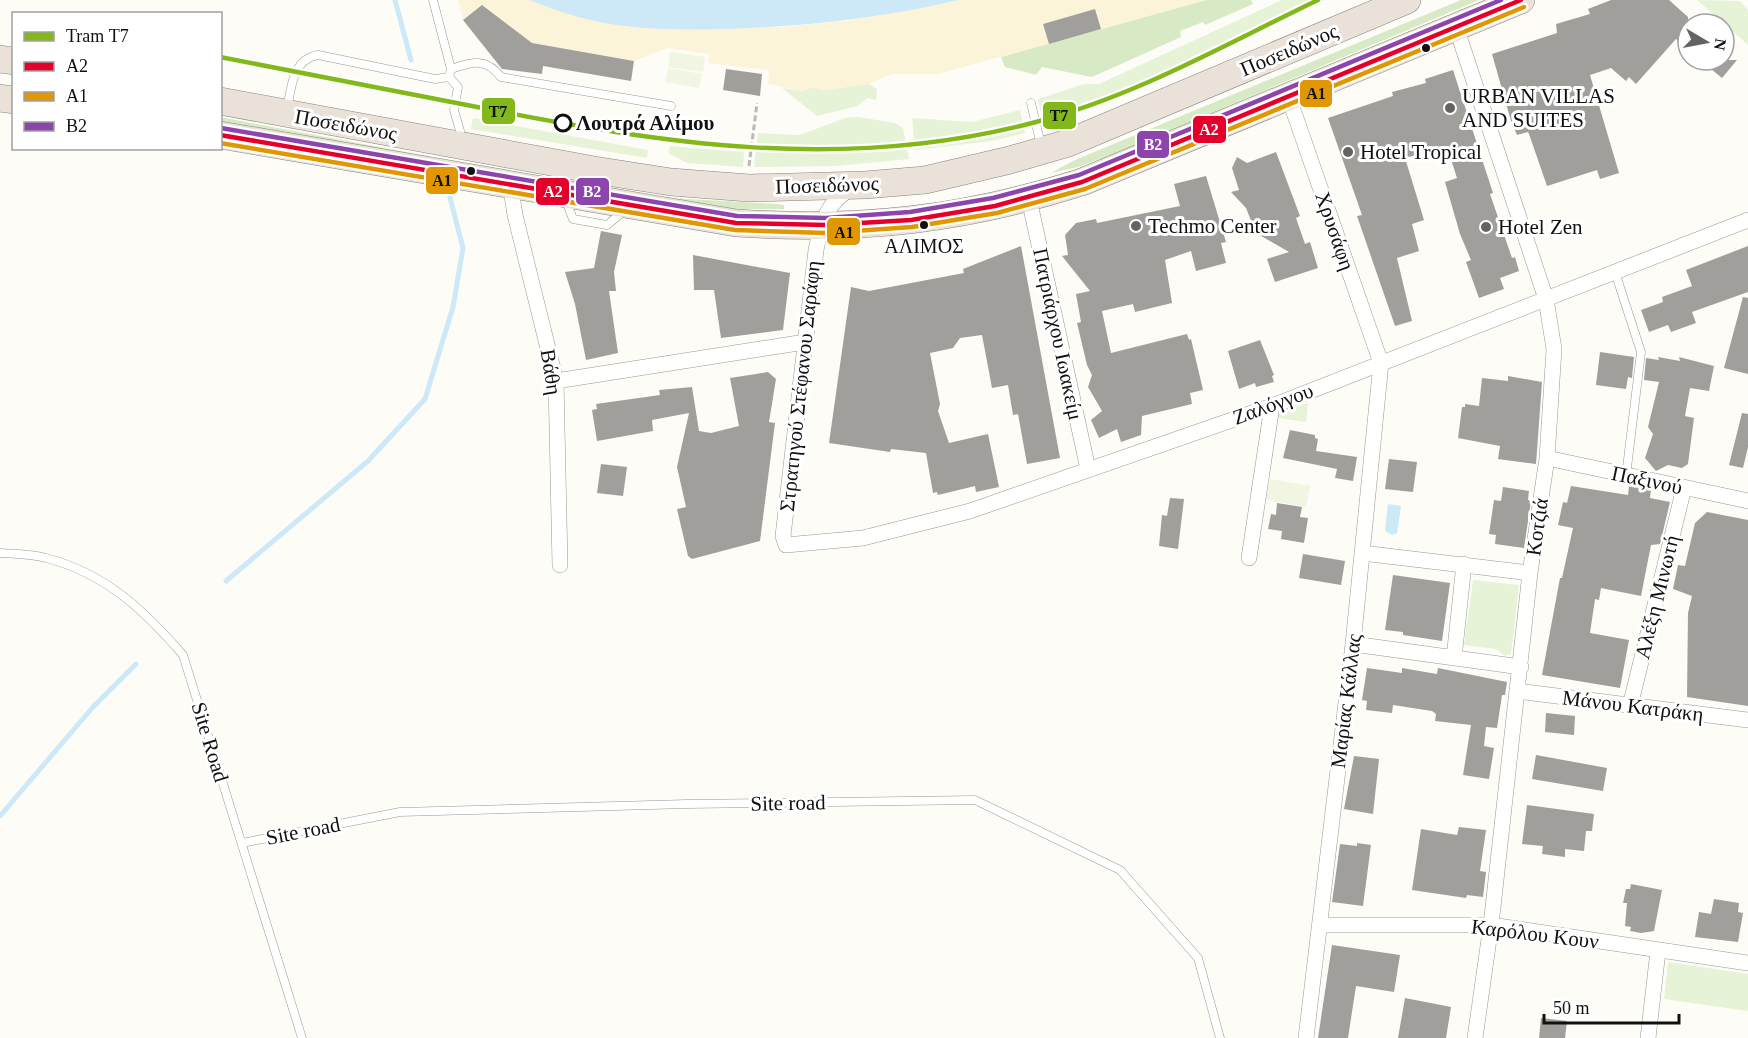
<svg xmlns="http://www.w3.org/2000/svg" width="1748" height="1038" viewBox="0 0 1748 1038" font-family="Georgia,serif">
<rect width="100%" height="100%" fill="#fdfcf7"/>
<path fill="#e7f3d7" d="M1282,0H1325L1134,91L1044,126L1038,99L1084,84H1099Z
M1697,0L1740,1L1748,10V45Z
M869,84L877,89L876,100L867,98L858,106L817,116L782,88L803,91L812,87L824,90Z
M1020,110L1025,133L992,141L915,150L912,118L972,122Z
M858,117L895,123L903,128L909,159L835,166L754,167L758,133L800,135L845,118Z
M473,118L648,150L647,158L471,129Z
M670,146L744,152L743,167L687,163L668,153Z
M1308,403L1306,422L1278,418L1279,412Z
M1473,580L1519,585L1511,654L1505,656L1496,649L1464,645Z
M1668,962L1748,974V1011L1664,999Z"/>
<path fill="#d8eac5" d="M1206,0H1251L1253,4L1205,25L1203,22L1180,31L1181,37L1092,77L1042,67L1036,75L1005,67L1001,57Z
M1461,0H1479L1116,153L1078,167L1051,173L1075,160Z
M220,117L427,156V158L221,122Z
M652,197L777,204L784,205V209H729Z"/>
<path fill="#fcf4d9" d="M458,0H529L591,20L657,29H710L781,27L847,21L959,0H1206L938,74H892L869,84L824,90L812,87L803,91L768,84L769,70L708,63L709,54L668,48L634,61L532,43L483,5L463,20Z"/>
<path fill="#f0f6e1" d="M670,52L705,57L703,72L668,67Z
M668,68L702,74L699,88L665,82Z
M1270,479L1310,486L1306,507L1266,500Z"/>
<path fill="#cde8f7" d="M529,0H959C881,18 803,27 723,29C679,30 633,30 590,20C570,15 549,8 529,0Z
M1388,504L1401,506L1397,533L1392,535L1385,531Z"/>
<g fill="none" stroke-linecap="round" stroke-linejoin="round">
<path stroke="#cde8f7" stroke-width="5" d="M395,0L411,60
M226,581L368,461L425,399L453,307L463,248L448,190
M0,816L93,707L136,664"/>
</g>
<path fill="#a19f9c" d="M1611,0H1669L1688,17V49L1676,39L1636,84L1629,77L1626,81L1611,68L1590,75L1619,173L1600,179L1597,170L1547,186L1529,134L1528,132L1517,135L1511,121L1492,54L1557,33L1556,24L1590,14L1588,9Z
M482,5L532,43L634,61L631,81L543,66L542,74L502,69L463,20Z
M1095,9L1101,29L1049,44L1043,24Z
M1700,60H1737L1722,78Z
M726,69L762,74L760,96L723,90Z
M1453,70L1493,193L1490,194L1512,258L1515,257L1519,271L1500,278L1504,289L1479,298L1466,262L1471,260L1460,234L1445,182L1457,178L1447,147L1405,158L1424,220L1412,224L1419,251L1397,258L1412,321L1395,326L1357,216L1362,215L1328,118L1393,96L1392,92L1426,83L1425,79Z
M1276,152L1300,216L1296,218L1305,244L1310,242L1318,268L1275,282L1267,259L1289,252L1256,233L1246,208L1231,192L1239,190L1232,168L1237,157L1247,163Z
M1206,176L1226,242L1221,243L1226,263L1196,271L1191,251L1165,260L1172,303L1135,312L1133,304L1102,311L1111,353L1187,334L1189,340L1191,339L1203,390L1190,393L1192,404L1142,416L1141,435L1121,442L1117,429L1099,438L1091,420L1102,411L1088,387L1092,375L1087,365L1077,323L1081,322L1076,294L1090,291L1062,256L1068,255L1065,235L1076,223L1096,219L1097,223L1180,206L1174,184Z
M601,231L622,235L614,272L616,291H609L618,353L586,360L575,304L565,272L594,268Z
M1021,246L1060,458L1027,464L1018,414L1013,415L1008,385L992,388L982,335L960,338L953,348L930,353L940,404L938,411L949,443L988,434L999,487L976,492L975,486L938,495L937,492L933,493L926,453L891,449L890,452L829,443L851,287L869,291L964,273L963,269Z
M1748,246V292L1692,312L1696,323L1671,332L1668,325L1649,332L1641,310L1663,302L1662,297L1692,286L1686,270Z
M693,255L790,273L783,330L721,338L714,290H694Z
M1743,297L1748,298V374L1724,368Z
M1260,340L1274,375L1272,376L1274,382L1256,387L1255,383L1239,389L1228,351Z
M1600,352L1634,357L1632,378L1628,377L1626,389L1596,385Z
M1658,357L1680,361L1679,357L1714,366L1709,391L1690,388L1685,416L1694,418L1688,464L1682,468L1668,465L1656,471L1645,458L1653,434L1648,427L1659,382L1644,380L1646,358L1659,360Z
M768,372L776,379L769,422L775,423L760,541L692,559L688,556L677,509L686,507L677,467L689,413L652,420L653,431L597,441L592,410L597,409L596,404L660,395L659,390L692,387L699,431L711,433L739,426L730,378Z
M1508,376L1542,382L1536,464L1498,459L1500,446L1458,438L1462,407H1465V404L1479,406L1482,378L1508,381Z
M1742,413L1748,414V447L1743,468L1729,465Z
M1290,430L1315,435V438L1318,439L1316,451L1357,457L1353,481L1335,478L1337,469L1283,458Z
M1389,459L1417,462L1413,492L1385,489Z
M601,464L627,467L623,496L597,493Z
M1571,486L1628,495L1629,486L1651,490L1650,498L1670,502L1660,544L1651,545L1641,596L1601,588L1599,600L1595,599L1590,633L1629,640L1620,688L1542,675L1560,578H1562L1573,528L1558,525L1563,502L1567,503Z
M1503,487L1529,491L1528,500L1531,501L1524,548L1495,544L1496,535L1489,534L1494,500L1501,501Z
M1170,498L1184,499L1178,549L1159,546L1162,515L1167,516Z
M1277,503L1302,507L1300,517L1308,518L1304,543L1281,539L1282,531L1268,529L1271,514L1276,515Z
M1707,512L1748,520V706L1687,697L1688,613L1692,596L1673,589L1678,565L1685,566L1695,523Z
M1303,554L1345,561L1341,585L1299,578Z
M1393,575L1450,583L1442,641L1403,635V632L1385,630Z
M1367,668L1402,673V668L1437,674L1438,668L1507,682L1505,695H1502L1497,728L1486,727L1484,746L1494,748L1489,779L1463,775L1471,725L1435,721L1436,714L1432,711L1393,705L1392,713L1366,710L1367,701L1362,700Z
M1546,713L1575,716L1574,735L1545,732Z
M1536,755L1607,768L1603,791L1532,779Z
M1354,756L1379,759L1373,814L1344,809Z
M1527,805L1594,814L1592,831H1586L1584,851L1565,849V857L1542,854L1543,846L1522,844Z
M1459,827L1486,830L1480,871L1486,872L1483,897L1467,895L1466,898L1412,890L1421,829L1457,835Z
M1357,843L1371,845L1363,906L1332,902L1340,844L1357,846Z
M1631,884L1662,890L1654,931L1641,933L1630,931L1631,927L1625,926L1627,903H1623L1626,889H1630Z
M1714,899L1739,903L1738,912L1743,913L1738,942L1695,937L1699,912L1711,914Z
M1332,945L1400,955L1394,992L1356,986L1348,1038H1318Z
M1405,998L1451,1007L1446,1038H1398Z
M1541,1018L1567,1021L1565,1038H1539Z"/>
<g fill="none" stroke-linecap="round" stroke-linejoin="round">
<defs>
<path id="lane" d="M451,69C472,62 486,57 501,77L671,106
M449,77L458,87L454,110L460,131
M1031,103L1041,145
M287,110C291,89 292,59 318,55L435,79L449,77L451,69L433,0
M566,201L573,219L607,225L625,210
M1615,272L1641,352L1626,476
M0,553C15,554 32,554 46,558C105,573 144,610 183,655L302,1038
M242,843L400,812L687,804L975,800L1120,870L1198,958L1220,1038"/>
<path id="street" d="M1456,27L1546,299L1554,349L1547,458L1530,573L1491,925L1475,1038
M1289,98L1381,363L1353,644L1306,1038
M510,183L515,215L556,381L560,565
M853,188C827,200 821,224 816,250L783,536L786,545L863,538L970,511L1272,406L1748,220
M1029,199L1088,469
M556,381L805,342
M1547,458L1748,501
M1362,553L1530,573
M1249,558L1272,406
M1353,644L1521,667
M1454,658L1464,564
M1517,691L1748,720
M1630,706L1684,488
M1320,925H1491L1748,963
M1648,1038L1658,951"/>
<path id="highway" d="M0,59L14,61
M0,98L14,100
M220,101L594,170L671,182L749,188L865,185L925,180L1010,160L1068,143L1407,0
M220,135L736,223C861,231 962,220 1082,182L1521,0"/>
</defs>
<use href="#lane" stroke="#979795" stroke-width="9"/>
<use href="#street" stroke="#979795" stroke-width="16"/>
<use href="#highway" stroke="#858482" stroke-width="28"/>
<path stroke="#b9b9b8" stroke-width="3" stroke-dasharray="6 3" stroke-linecap="butt" d="M749,166L757,103"/>
<use href="#lane" stroke="#fffffe" stroke-width="8"/>
<use href="#street" stroke="#fffffe" stroke-width="15"/>
<use href="#highway" stroke="#eae1d8" stroke-width="27"/>
<defs>
<path id="bus-1" d="M220,135L736,223L826,225L911,220L995,206L1082,182L1521,0"/>
<path id="bus-2" d="M220,143L735,230L826,233L912,227L997,213L1085,189L1524,7"/>
<path id="bus-3" d="M221,128L737,216L826,218L910,212L993,198L1079,175L1501,0"/>
</defs>
<use href="#bus-1" stroke="#fff" stroke-width="9"/>
<use href="#bus-2" stroke="#fff" stroke-width="9"/>
<use href="#bus-3" stroke="#fff" stroke-width="9"/>
<use href="#bus-1" stroke="#e4002b" stroke-width="4.5"/>
<use href="#bus-2" stroke="#e09702" stroke-width="4.5"/>
<use href="#bus-3" stroke="#8e44ad" stroke-width="4.5"/>
<defs>
<path id="tram-1" d="M220,57C304,74 388,90 472,106C664,144 843,173 1036,122C1136,96 1226,44 1318,0"/>
</defs>
<use href="#tram-1" stroke="#fff" stroke-width="9"/>
<use href="#tram-1" stroke="#83b81a" stroke-width="4.5"/>
</g>
<g fill="#111" stroke="#fff" stroke-width="2">
<circle cx="1426" cy="48" r="5"/>
<circle cx="471" cy="171" r="5"/>
<circle cx="924" cy="225" r="5"/>
</g>
<g fill="#646362" stroke="#fff" stroke-width="2">
<circle cx="1450" cy="108" r="6"/>
<circle cx="1348" cy="152" r="6"/>
<circle cx="1136" cy="226" r="6"/>
<circle cx="1486" cy="227" r="6"/>
</g>
<circle fill="#fff" stroke="#111" stroke-width="3" cx="563" cy="123" r="8"/>
<g text-anchor="middle" dominant-baseline="central" stroke-width="6" stroke-linejoin="round" paint-order="stroke">
<g font-size="20" fill="#111" stroke="#fff">
<text x="924" y="246">ΑΛΙΜΟΣ</text>
</g>
<g font-size="21" fill="#111" stroke="#fff">
<text transform="translate(1289 50) rotate(-23)">Ποσειδώνος</text>
<text transform="translate(346 125) rotate(10)">Ποσειδώνος</text>
<text transform="translate(827 185) rotate(-2)">Ποσειδώνος</text>
<text transform="translate(1335 231) rotate(71)">Χρυσάφη</text>
<text transform="translate(1058 334) rotate(78)">Πατριάρχου Ιωακείμ</text>
<text transform="translate(551 372) rotate(81)">Βάθη</text>
<text transform="translate(800 386) rotate(-84)">Στρατηγού Στέφανου Σαράφη</text>
<text transform="translate(1273 404) rotate(-20)">Ζαλόγγου</text>
<text transform="translate(1647 480) rotate(12)">Παξινού</text>
<text transform="translate(1537 527) rotate(-82)">Κοτζιά</text>
<text transform="translate(1657 597) rotate(-76)">Αλέξη Μινωτή</text>
<text transform="translate(1346 701) rotate(-83)">Μαρίας Κάλλας</text>
<text transform="translate(1633 706) rotate(7)">Μάνου Κατράκη</text>
<text transform="translate(210 742) rotate(73)">Site Road</text>
<text transform="translate(788 803) rotate(-1)">Site road</text>
<text transform="translate(303 831) rotate(-11)">Site road</text>
<text transform="translate(1535 934) rotate(7)">Καρόλου Κουν</text>
</g>
<g font-size="21" fill="#111" stroke="#fff" text-anchor="start">
<text x="1462" y="96">URBAN VILLAS<tspan x="1462" dy="24">AND SUITES</tspan></text>
<text x="1360" y="152">Hotel Tropical</text>
<text x="1148" y="226">Techmo Center</text>
<text x="1498" y="227">Hotel Zen</text>
</g>
<g font-size="21" font-weight="bold" fill="#111" stroke="#fff" text-anchor="start">
<text x="576" y="123">Λουτρά Αλίμου</text>
</g>
</g>
<g stroke="#fff" stroke-width="2">
<rect x="1299" y="79" width="34" height="29" rx="6" fill="#e09702"/>
<rect x="481" y="97" width="35" height="28" rx="6" fill="#83b81a"/>
<rect x="1042" y="101" width="35" height="29" rx="6" fill="#83b81a"/>
<rect x="1192" y="115" width="35" height="29" rx="6" fill="#e4002b"/>
<rect x="1136" y="130" width="34" height="29" rx="6" fill="#8e44ad"/>
<rect x="425" y="166" width="34" height="29" rx="6" fill="#e09702"/>
<rect x="575" y="177" width="35" height="29" rx="6" fill="#8e44ad"/>
<rect x="535" y="177" width="35" height="29" rx="6" fill="#e4002b"/>
<rect x="826" y="217" width="35" height="29" rx="6" fill="#e09702"/>
</g>
<g font-size="16" text-anchor="middle" font-weight="bold" fill="#fff">
<text x="1209" y="135">Α2</text>
<text x="1153" y="150">Β2</text>
<text x="592" y="197">Β2</text>
<text x="553" y="197">Α2</text>
</g>
<g font-size="16" text-anchor="middle" font-weight="bold" fill="#111">
<text x="1316" y="99">Α1</text>
<text x="498" y="117">Τ7</text>
<text x="1059" y="121">Τ7</text>
<text x="442" y="186">Α1</text>
<text x="844" y="238">Α1</text>
</g>
<rect x="12" y="12" width="210" height="138" fill="#ffffff" stroke="#a0a0a0" stroke-width="1.5"/>
<rect x="24" y="32" width="30" height="9" fill="#83b81a" stroke="#a0a0a0" stroke-width="1.5"/>
<text x="66" y="42" font-size="18" fill="#111111">Tram Τ7</text>
<rect x="24" y="62" width="30" height="9" fill="#e4002b" stroke="#a0a0a0" stroke-width="1.5"/>
<text x="66" y="72" font-size="18" fill="#111111">Α2</text>
<rect x="24" y="92" width="30" height="9" fill="#e09702" stroke="#a0a0a0" stroke-width="1.5"/>
<text x="66" y="102" font-size="18" fill="#111111">Α1</text>
<rect x="24" y="122" width="30" height="9" fill="#8e44ad" stroke="#a0a0a0" stroke-width="1.5"/>
<text x="66" y="132" font-size="18" fill="#111111">Β2</text>
<g transform="translate(1706 42) rotate(100)"><circle r="28" fill="#ffffff" stroke="#a0a0a0" stroke-width="1.5"/>
<path d="M0-4.5L10 22L0 15L-10 22Z" fill="#646362"/>
<text y="-9" font-size="16" font-weight="bold" text-anchor="middle" fill="#111111">N</text>
</g>
<path d="M1544 1014v9h135v-9" fill="none" stroke="#111111" stroke-width="3"/>
<text x="1553" y="1014" font-size="18" fill="#111111" stroke="#ffffff" stroke-width="4.5" paint-order="stroke">50 m</text>
</svg>
